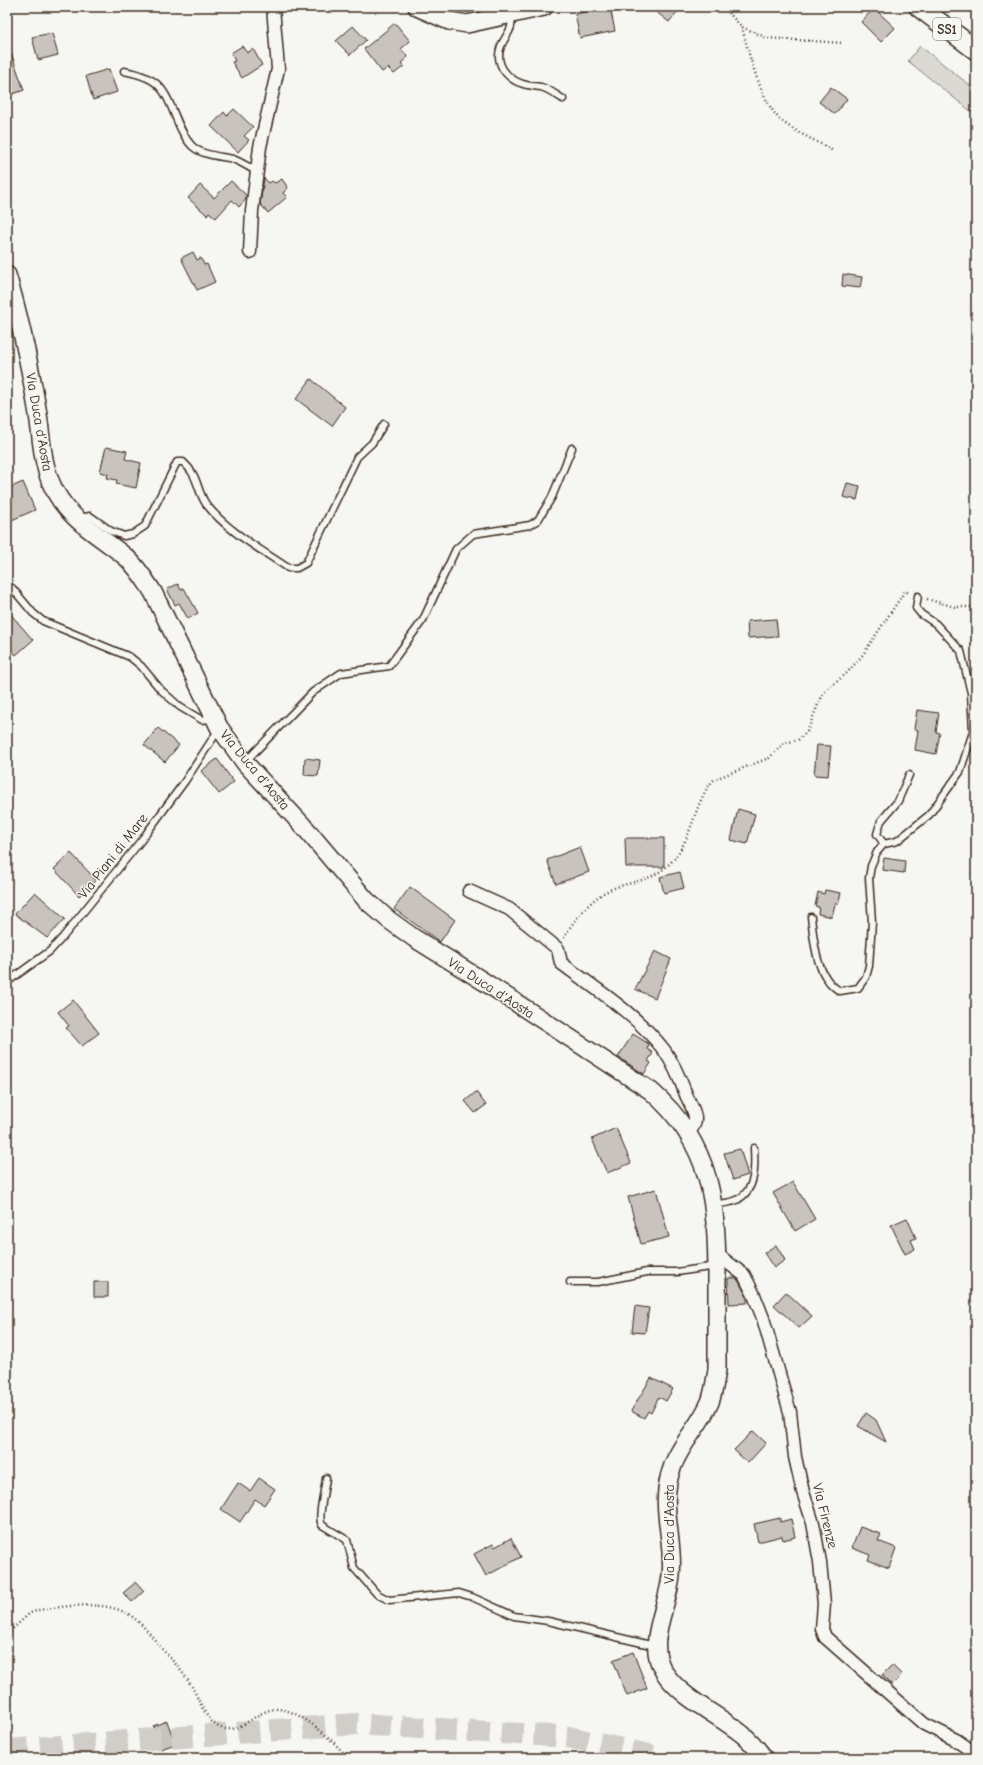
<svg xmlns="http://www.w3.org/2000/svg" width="983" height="1765" viewBox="0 0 983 1765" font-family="'Comic Neue',sans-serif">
<rect width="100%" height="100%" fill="#f6f6f2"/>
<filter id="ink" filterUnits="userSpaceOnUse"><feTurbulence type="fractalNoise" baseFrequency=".025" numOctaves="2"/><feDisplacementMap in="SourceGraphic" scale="8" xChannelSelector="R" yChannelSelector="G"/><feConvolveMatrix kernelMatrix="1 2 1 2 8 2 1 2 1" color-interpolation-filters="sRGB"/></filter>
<g filter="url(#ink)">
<path fill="#dad9d3" stroke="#8a8278" d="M920,46L976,90V108L973,113L908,61Z"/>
<path fill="#c8c3be" stroke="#3b2a1e" d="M610,7L615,31L580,38L575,14Z
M650,7H681L669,22Z
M874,8L895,28L881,42L861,22Z
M395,23L410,41L401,49L408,57L401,63L404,66L394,74L388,68L382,72L364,49Z
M353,26L366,40L350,55L336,41Z
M52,33L58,55L38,60L32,37Z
M242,46L247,53L253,49L262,65L242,78L232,62L235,61L231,53Z
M9,47L24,90L7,96V48Z
M109,69L117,92L93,100L86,76Z
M831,87L847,99L835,114L819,102Z
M234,109L253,127L244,136L249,140L238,152L211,126L224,112L227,116Z
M264,178L269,183L272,181L275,183L282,179L288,188L283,193L287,197L268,213L260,204Z
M231,181L246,195V199L239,207L232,200L216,218L209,212L207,215L188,198L200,185L214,198Z
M193,252L197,260L201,258L204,265L207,264L215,282L197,290L181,258Z
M843,274L862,277L860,288L842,286Z
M311,379L345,407L332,426L296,399Z
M106,447L127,451L125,459L141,463L136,488L116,484L117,480L107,478L108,474L100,472Z
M23,482L35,510L7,522V489Z
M847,483L860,486L857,500L843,497Z
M178,584L181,590L184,588L198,613L188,619L179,603L175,605L167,589Z
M7,610L33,640L16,655L7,645Z
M776,619L778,636L748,638L747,621Z
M917,710L939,713L936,732L940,733L936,754L915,750L918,730L914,729Z
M158,728L179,745L165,762L144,745Z
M817,745L831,746L828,776L814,775Z
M305,758L320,760L318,776L304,775Z
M217,759L234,782L219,794L201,771Z
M738,809L755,814L747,844L731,840Z
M625,838H664V867H626Z
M580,847L589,872L556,884L547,860Z
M71,853L96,880L79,896L54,869Z
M884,858L905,861L904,873L882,870Z
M680,872L684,888L664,893L660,877Z
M410,887L455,920L440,942L394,909Z
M825,890L841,893L838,904H835L832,917L818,914L819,907L815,906L818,892L824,894Z
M35,892L65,919L47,938L15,914Z
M655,951L671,959L655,998L635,989Z
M73,1000L99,1033L82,1046L66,1028L69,1026L58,1012Z
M633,1034L649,1044L647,1049L653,1053L648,1061L651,1063L644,1074L618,1057Z
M476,1092L486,1105L475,1113L465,1101Z
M616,1128L631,1163L607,1173L592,1139Z
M740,1149L748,1175L733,1180L724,1153Z
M793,1182L815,1219L795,1231L773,1193Z
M656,1189L669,1237L641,1244L628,1197Z
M907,1218L916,1238L911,1240L915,1249L905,1254L891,1225Z
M776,1245L785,1260L774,1268L764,1253Z
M728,1278H735L738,1280L747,1297V1303L729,1304Z
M94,1282H108V1297H94Z
M786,1292L812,1316L799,1328L774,1305Z
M635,1306L649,1308L645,1333L632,1332Z
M651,1378L673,1389L666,1401L659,1397L651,1413L648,1411L644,1418L631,1411Z
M866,1413L876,1420L886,1442L858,1426Z
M753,1431L766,1443L748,1463L734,1450Z
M259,1478L275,1489L264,1505L255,1499L240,1522L221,1509L238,1483L250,1491Z
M780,1518V1522L791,1519L795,1537L783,1540L782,1536L758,1542L754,1524Z
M860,1527L881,1534L878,1541L896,1548L889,1568L868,1560L870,1555L852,1548Z
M511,1538L521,1557L486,1576L474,1554L493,1544L495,1547Z
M136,1582L144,1591L132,1602L123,1593Z
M633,1652L647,1688L627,1696L613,1660Z
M892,1665L902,1675L892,1685L882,1675Z
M167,1721L175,1744L161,1749L153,1726Z"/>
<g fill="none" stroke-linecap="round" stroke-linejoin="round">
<path stroke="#d1cdc8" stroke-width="22" stroke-dasharray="22 11" stroke-linecap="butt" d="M7,1750L357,1724L568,1737L662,1758"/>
<defs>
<path id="lane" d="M511,15C514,30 506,34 501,46C494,64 507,79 523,84C529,86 535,86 541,87C549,89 556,95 563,99
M124,71C134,73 144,75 153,81C173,94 174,127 192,146C203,156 220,156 233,159C241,162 250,168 258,172
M80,520L85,517L90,516L111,531L124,536L133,534L145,526L177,462H183C199,476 196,489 206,504C227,531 260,549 288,568H297L306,563L357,457L372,443L384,424
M12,588L33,613L43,621L130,657L141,666L161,690L180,707L202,720L214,718
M246,761L313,692L341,673L389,666L423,620L456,549L473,534L530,525L538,520L552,497L572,448
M884,844L877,834L881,821L898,801L909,775
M811,917C814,942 816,978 840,991L858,988L866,977L869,966L872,922L869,878L871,866L877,852L884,844L897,841L929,815L960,772L973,732L971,693L961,651L936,624L921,614L916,608L918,596
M7,982L50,951L63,937L143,838L185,781L219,729
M715,1205C721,1203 731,1203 737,1200C756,1190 755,1167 754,1148
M570,1282H598L647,1272H677L716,1266
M326,1478C325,1490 317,1517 322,1525L347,1540L354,1568L377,1594L389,1600L459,1593L472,1597L514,1616L548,1621L655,1646"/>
<path id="street" d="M250,252L252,211L260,147L278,69L273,7
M469,891L509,909L535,930L558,949L561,963C597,990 636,1014 664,1050C674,1064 681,1081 687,1097C693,1109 701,1122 688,1132
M718,1255L744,1275L754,1295L763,1318L790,1412L795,1457L803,1492L813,1523L820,1562L824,1604L822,1629L825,1637L924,1724L956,1740L976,1754"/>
<path id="secondary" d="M417,7L449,21L467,24L544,7
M7,275C21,321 30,367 38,414C42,441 42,469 56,493C73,523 102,537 127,558C138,568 145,580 153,592L219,727L245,763L306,829L366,900L389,920L414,938L483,981L651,1091C713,1145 717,1205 717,1282C717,1311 717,1340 717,1370C715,1381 714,1392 710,1402C700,1426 680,1444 672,1468C658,1506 675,1538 671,1576C668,1608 645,1642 664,1672C680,1697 718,1715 742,1734C750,1740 758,1750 764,1758"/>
<path id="primary" d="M919,7L976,50"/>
</defs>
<use href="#lane" stroke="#3b2a1e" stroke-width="9"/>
<use href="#street" stroke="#3b2a1e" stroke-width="15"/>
<use href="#secondary" stroke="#3b2a1e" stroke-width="20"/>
<use href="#primary" stroke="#3b2a1e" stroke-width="22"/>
<path stroke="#3b2a1e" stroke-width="2.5" stroke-dasharray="1 3" stroke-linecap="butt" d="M723,7L742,27L767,38L842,43
M839,9L841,7
M742,27C748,52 762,106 783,122C797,133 817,141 833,151
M927,599L955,607H976
M564,938C572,922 587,904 602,894C626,879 650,886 673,860C694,836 695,797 715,779L769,758L784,743L798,740L807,732L819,702L826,690L847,673L862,656L905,591L909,593
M7,1634L30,1613L39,1610C66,1606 103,1600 128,1614C142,1622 152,1637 162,1649C173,1661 184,1673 192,1687C199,1699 206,1721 219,1727C241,1737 255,1709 277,1709C300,1709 334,1741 348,1758"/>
<use href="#lane" stroke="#f6f6f2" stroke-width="6"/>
<use href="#street" stroke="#f6f6f2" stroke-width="12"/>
<use href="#secondary" stroke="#f6f6f2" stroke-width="17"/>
<use href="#primary" stroke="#f6f6f2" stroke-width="19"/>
</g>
</g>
<g text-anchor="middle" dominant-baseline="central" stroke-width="3" stroke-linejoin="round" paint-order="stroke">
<rect fill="#f6f6f2" stroke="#73675e" stroke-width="1" x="933" y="18" width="28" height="22" rx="3"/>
<g font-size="13" font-weight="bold" fill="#3b2a1e">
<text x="947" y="29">SS1</text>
</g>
<g font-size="14" fill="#3b2a1e" stroke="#f6f6f2">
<text transform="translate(39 422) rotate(80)">Via Duca d'Aosta</text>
<text transform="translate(255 770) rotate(50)">Via Duca d'Aosta</text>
<text transform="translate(113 856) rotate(-52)">Via Piani di Mare</text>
<text transform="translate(491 988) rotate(33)">Via Duca d'Aosta</text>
<text transform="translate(825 1516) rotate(76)">Via Firenze</text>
<text transform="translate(669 1534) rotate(-90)">Via Duca d'Aosta</text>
</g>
</g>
<rect width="983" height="1765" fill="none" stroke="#f6f6f2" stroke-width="24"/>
<rect x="12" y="12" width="959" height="1741" fill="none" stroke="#3b2a1e" stroke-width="1.5" filter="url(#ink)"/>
</svg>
